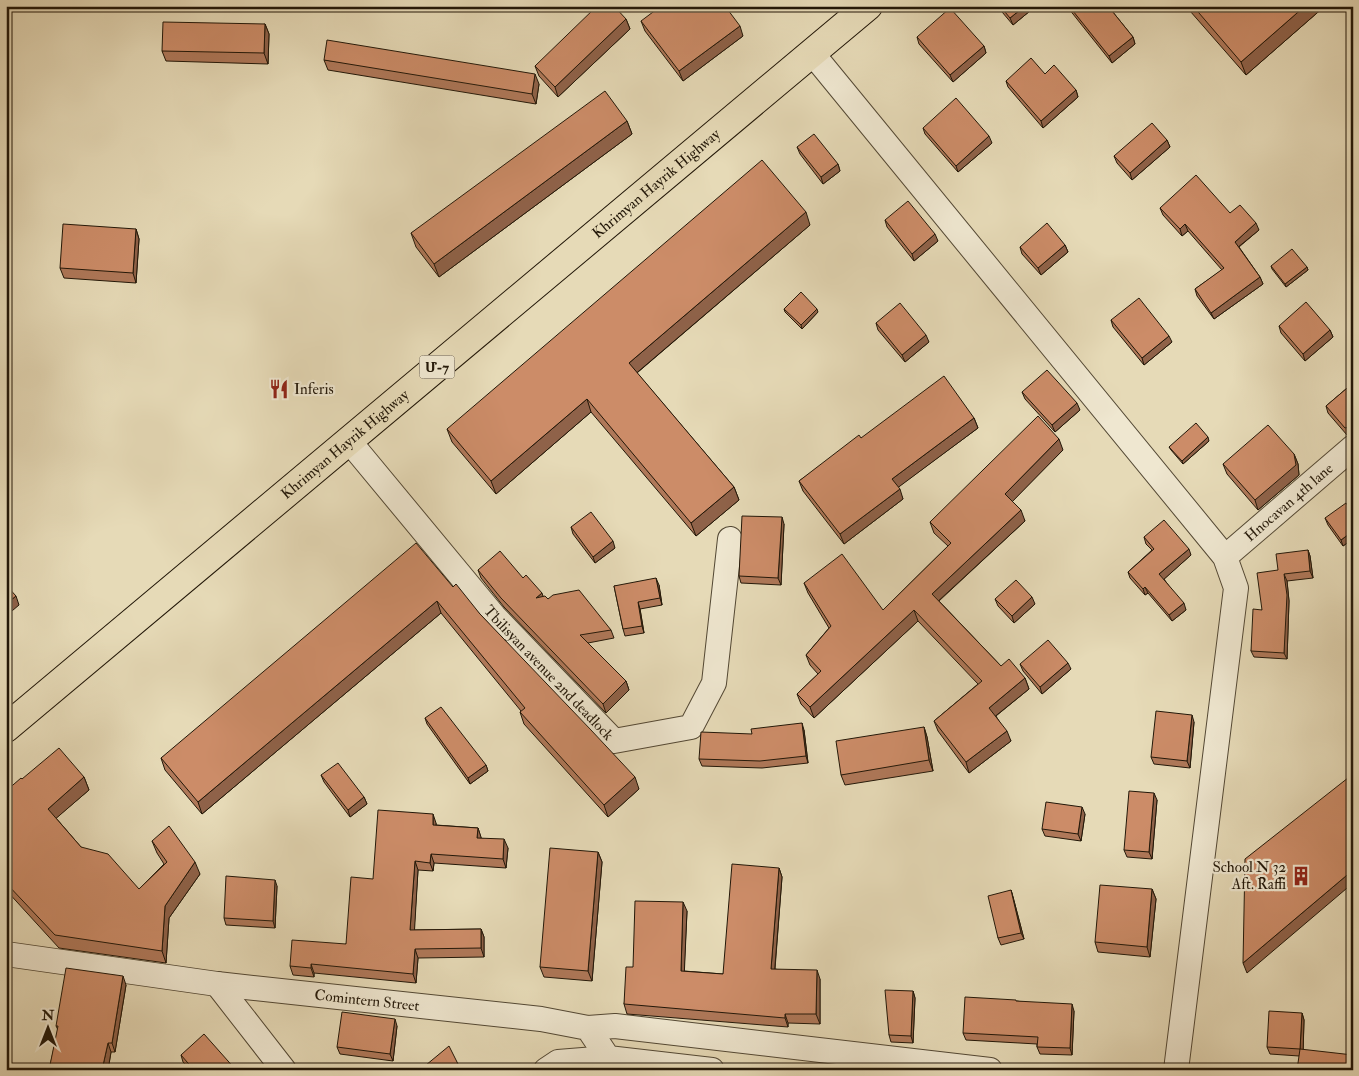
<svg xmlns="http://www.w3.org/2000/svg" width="1359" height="1076" viewBox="0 0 1359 1076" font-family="'IM FELL Double Pica','Noto Serif Armenian',serif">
<rect width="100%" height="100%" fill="#e6dab7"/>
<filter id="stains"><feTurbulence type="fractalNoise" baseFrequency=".004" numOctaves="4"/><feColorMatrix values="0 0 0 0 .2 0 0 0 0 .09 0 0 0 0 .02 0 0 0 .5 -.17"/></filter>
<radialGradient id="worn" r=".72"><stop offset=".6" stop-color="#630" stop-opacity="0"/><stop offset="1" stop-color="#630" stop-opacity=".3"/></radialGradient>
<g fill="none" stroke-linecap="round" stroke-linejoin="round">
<defs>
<g id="minor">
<path d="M812,53L1225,557L1236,588L1176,1070"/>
<path id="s1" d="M349,441L494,616L614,741L691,727L714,683L730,539"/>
<path id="s2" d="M1225,557L1353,447"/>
<path id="s3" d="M6,954L217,984L541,1019L588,1028L608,1058L712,1070"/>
<path d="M217,984L284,1070"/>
<path d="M588,1028L615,1026L990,1070"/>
<path d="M546,1070L558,1062L608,1058"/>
</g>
<g id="trunk">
<path id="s4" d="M6,728L868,6"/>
</g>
</defs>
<use href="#minor" stroke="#534834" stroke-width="26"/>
<use href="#trunk" stroke="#221708" stroke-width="30"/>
<use href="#minor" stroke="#efe7d0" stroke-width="24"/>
<use href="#trunk" stroke="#e6dab7" stroke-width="28"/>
</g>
<path fill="#af7859" stroke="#221708" d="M997,6H1036L1013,25Z
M1068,6H1108L1133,37L1135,44L1112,63L1069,9Z
M1188,6H1325L1246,75L1190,11Z
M626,19L630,29L558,97L539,76L535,66Z
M641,21L743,36L683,81L645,31Z
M265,24L269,34L268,64L166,61L162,51Z
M917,37L984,46L986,53L953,82L919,44Z
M324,60L539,84L536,104L328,70Z
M1045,74L1076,90L1078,97L1043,128L1008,87L1006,81Z
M627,121L632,134L439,277L416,247L411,233Z
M923,128L992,143L958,172L925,134Z
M1167,140L1170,147L1132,180L1117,163L1114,156Z
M797,147L838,164L840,171L823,184L800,154Z
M1160,208L1230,213L1259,230L1239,247L1260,277L1263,284L1214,319L1197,296L1195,289L1222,270L1188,231L1182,236L1163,215Z
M885,220L938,241L914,261L887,227Z
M810,225L637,373L734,487L739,500L696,536L591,412L496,494L452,442L447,429Z
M136,229L139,239L136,283L64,278L60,268Z
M1065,245L1068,252L1041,275L1022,254L1020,247Z
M1271,266L1307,267L1308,270L1286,287L1272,269Z
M784,309L818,312L802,329L785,312Z
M1111,320L1172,342L1144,365L1113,327Z
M876,323L929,342L905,362L878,330Z
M1279,326L1330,330L1333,337L1305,361L1281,333Z
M1353,383V433L1347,435L1328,413L1326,406Z
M1022,392L1080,410L1055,432L1025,399Z
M974,418L978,428L898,487L903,499L844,544L803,491L799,481L861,438Z
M1209,441L1183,464L1171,450L1169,447Z
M1063,450L1012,501L1025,521L939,601L1001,666L1025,678L1029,689L996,716L1011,741L969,773L938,731L934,721L978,684L918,621L814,718L801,704L797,694L818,674L810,665L806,655L829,628L808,593L804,583L883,610L948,546L934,533L930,522Z
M1294,454L1298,464L1299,475L1258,510L1227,474L1223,464Z
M1353,513V539L1343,546L1328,525L1325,518Z
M784,524L781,585L741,583L739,576Z
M571,527L615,548L595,563L573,534Z
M1144,537L1191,555L1164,579L1186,610L1172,621L1148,593L1145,595L1130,578L1128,572L1152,550L1146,544Z
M1308,550L1310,556L1313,578L1287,581L1289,601L1287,659L1254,657L1251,651L1262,610L1278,570Z
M478,570L523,578L544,597L548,599L611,630L614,638L588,643L626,681L629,690L606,713L504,607L481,578Z
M659,585L662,605L640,609L644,633L625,636L623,629L614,586Z
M453,587L480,614L639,789L608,817L524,724L520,712L521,711L441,613L202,814L165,770L161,758Z
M995,599L1035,604L1014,623L998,606Z
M1020,664L1071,669L1042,694L1023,671Z
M425,718L486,765L488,771L470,784L427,724Z
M1194,722L1190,768L1154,764L1151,757Z
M924,727L927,737L933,771L845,785L841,775Z
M804,730L808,763L762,768L702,766L699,759L752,734Z
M321,775L364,797L367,804L350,817L324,782Z
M84,777L89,790L56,818L81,847L139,889L164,864L157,853L152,841L200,874L169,918L166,963L59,948L6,890V791L22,779Z
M1157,800L1152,859L1127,857L1124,850Z
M1085,814L1081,841L1045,836L1042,829Z
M436,823V825L478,828L481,838L508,848L506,868L434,863L433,871L418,870L414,930L481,929L484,937V957L418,958L416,983L314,973V977L293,975L290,966L346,944L373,879Z
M598,852L602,862L592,981L544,977L540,967Z
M779,868L782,877L775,969L820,979V1024L788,1023V1027L627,1014L624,1004L633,967L687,911L684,971L723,974Z
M277,886L275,928L226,925L224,918Z
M1152,889L1156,899L1150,957L1098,952L1095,942Z
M1011,890L1013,897L1024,939L1001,945L998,938Z
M126,985L115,1052H111L108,1070H49L58,1030L56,1026Z
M913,991L915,998L913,1043L891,1042L889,1035Z
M1017,1001L1074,1011L1072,1055L1040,1054L1037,1047V1044L966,1040L963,1033Z
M1302,1013L1304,1020L1303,1050L1299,1056L1270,1054L1267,1047Z
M397,1026L393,1061L340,1054L337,1047Z
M181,1055L236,1070H190L183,1062Z"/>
<path fill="#8f6249" stroke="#221708" d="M1025,6H1036L1013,25L1010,18Z
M1305,6H1325L1246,75L1241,62Z
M626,19L630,29L558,97L555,87Z
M265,24L269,34L268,64L264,53Z
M740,26L743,36L683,81L679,71Z
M1133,37L1135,44L1112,63L1109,56Z
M984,46L986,53L953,82L950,75Z
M535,74L539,84L536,104L532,94Z
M1076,90L1078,97L1043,128L1041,121Z
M627,121L632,134L439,277L434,264Z
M989,136L992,143L958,172L956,166Z
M1167,140L1170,147L1132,180L1130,173Z
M838,164L840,171L823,184L821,177Z
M806,212L810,225L633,376L629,363Z
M1256,223L1259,230L1237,248L1235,242Z
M1185,224L1188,231L1182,236L1180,229Z
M136,229L139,239L136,283L133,273Z
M935,234L938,241L914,261L912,254Z
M1065,245L1068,252L1041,275L1038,268Z
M1307,267L1308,270L1286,287L1285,284Z
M1260,277L1263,284L1214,319L1211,313Z
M817,309L818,312L802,329L801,325Z
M1330,330L1333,337L1305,361L1303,354Z
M926,335L929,342L905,362L902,355Z
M1169,336L1172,342L1144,365L1142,358Z
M587,399L591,412L496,494L491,481Z
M1077,403L1080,410L1055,432L1052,425Z
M974,418L978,428L896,489L892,479Z
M1353,424V433L1352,434L1349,427Z
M1208,437L1209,441L1183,464L1182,461Z
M1059,439L1063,450L1009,505L1005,494Z
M1294,454L1298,464L1299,475L1258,510L1255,500Z
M734,487L739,500L696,536L691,523Z
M900,489L903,499L844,544L840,534Z
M1021,510L1025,521L935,604L932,594Z
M782,517L784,524L781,585L778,578Z
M1353,531V539L1343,546L1341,540Z
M613,541L615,548L595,563L593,557Z
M1189,549L1191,555L1162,581L1159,574Z
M1308,550L1310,556L1313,578L1310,571Z
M1284,574L1287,581L1289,601L1287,659L1284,653Z
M656,578L659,585L662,605L660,598Z
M1145,587L1148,593L1145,595L1143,589Z
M542,593L545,602L536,598Z
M16,596L19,605L6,616V604Z
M1032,597L1035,604L1014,623L1012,616Z
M437,601L441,613L202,814L198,802Z
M638,602L640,609L644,633L642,626Z
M1184,603L1186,610L1172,621L1169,615Z
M914,610L918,621L814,718L810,707Z
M1068,663L1071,669L1042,694L1040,687Z
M1025,678L1029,689L993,718L989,708Z
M626,681L629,690L606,713L603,704Z
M1192,715L1194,722L1190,768L1187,761Z
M802,723L804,730L808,763L806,756Z
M924,727L927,737L933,771L929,760Z
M1007,731L1011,741L969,773L966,762Z
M486,765L488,771L470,784L468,778Z
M84,777L89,790L53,821L48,809Z
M635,777L639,789L608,817L604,805Z
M1154,793L1157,800L1152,859L1149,852Z
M364,797L367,804L350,817L348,810Z
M1082,807L1085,814L1081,841L1078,834Z
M433,814L436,823V833L433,825Z
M478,828L481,837L480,847L477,838Z
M504,839L508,848L506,868L503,859Z
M598,852L602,862L592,981L588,971Z
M431,854L434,863L433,871L430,863Z
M415,861L418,870L414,939L410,930Z
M195,862L200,874L169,918L166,963L162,951L165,906Z
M779,868L782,877L774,978L771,969Z
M1353,870V883L1247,973L1243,963Z
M275,880L277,886L275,928L273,921Z
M1152,889L1156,899L1150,957L1147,947Z
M1011,890L1013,897L1024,939L1021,933Z
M683,902L687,911L684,980L681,971Z
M481,929L484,937V957L481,948Z
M415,949L418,958L416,983L413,974Z
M311,964L314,973V977L311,968Z
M817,970L820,979V1024L816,1014Z
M123,976L126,985L115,1052L112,1043Z
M913,991L915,998L913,1043L911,1036Z
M1072,1004L1074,1011L1072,1055L1070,1048Z
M1302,1013L1304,1020L1303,1056L1300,1049Z
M785,1014L788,1023V1027L785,1018Z
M395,1019L397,1026L393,1061L390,1054Z
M108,1043L111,1052L108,1070H102Z"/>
<path fill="#cc8c68" stroke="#221708" d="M597,6H614L626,19L555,87L535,66Z
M661,6H725L740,26L679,71L641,21Z
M1000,6H1025L1010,18Z
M1069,6H1108L1133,37L1109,56Z
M1193,6H1305L1241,62Z
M950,8L984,46L950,75L917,37Z
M163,22L265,24L264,53L162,51Z
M327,40L535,74L532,94L324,60Z
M1031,58L1045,74L1054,65L1076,90L1041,121L1006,81Z
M605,91L627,121L434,264L411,233Z
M956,98L989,136L956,166L923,128Z
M1152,123L1167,140L1130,173L1114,156Z
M814,134L838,164L821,177L797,147Z
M762,160L806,212L629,363L734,487L691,523L587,399L491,481L447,429Z
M1196,175L1230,213L1240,205L1256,223L1235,242L1260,277L1211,313L1195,289L1224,268L1185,224L1180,229L1160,208Z
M908,201L935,234L912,254L885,220Z
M1047,223L1065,245L1038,268L1020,247Z
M63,224L136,229L133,273L60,268Z
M1292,249L1307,267L1285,284L1271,266Z
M801,292L817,309L801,325L784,309Z
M1139,298L1169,336L1142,358L1111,320Z
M1306,302L1330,330L1303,354L1279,326Z
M900,303L926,335L902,355L876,323Z
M1047,370L1077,403L1052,425L1022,392Z
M944,376L974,418L892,479L900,489L840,534L799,481L859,435L861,438Z
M1353,383V424L1349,427L1345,428L1326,406Z
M1038,416L1059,439L1005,494L1021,510L932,594L1001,666L1009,659L1025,678L989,708L1007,731L966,762L934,721L982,681L914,610L810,707L797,694L821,671L806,655L831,626L804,583L842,554L883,610L951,543L930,522Z
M1196,423L1208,437L1182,461L1169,447Z
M1268,425L1294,454L1296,465L1255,500L1223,464Z
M1346,503L1353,513V531L1341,540L1325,518Z
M591,512L613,541L593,557L571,527Z
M742,516L782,517L778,578L739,576Z
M1164,520L1189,549L1159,574L1184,603L1169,615L1145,587L1143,589L1128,572L1154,549L1144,537Z
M416,543L453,587L456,584L480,614L591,730L635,777L604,805L520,712L525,708L437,601L198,802L161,758Z
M1308,550L1310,571L1284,574L1287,595L1284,653L1251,651L1253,609L1262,610L1257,573L1278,570L1276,554Z
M500,551L523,578L526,575L542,593L536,598L545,596L548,599L553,595L579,590L611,630L580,635L626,681L603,704L501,598L478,570Z
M656,578L660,598L638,602L642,626L623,629L614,586Z
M1016,580L1032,597L1012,616L995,599Z
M6,585L16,596L6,604Z
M1048,640L1068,663L1040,687L1020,664Z
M441,707L486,765L468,778L425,718Z
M1156,711L1192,715L1187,761L1151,757Z
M802,723L806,756L760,761L699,759L701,732L752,734L751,729Z
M924,727L929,760L841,775L836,741Z
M59,748L84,777L48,809L81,847L108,854L139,889L167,862L152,841L169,826L195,862L165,906L162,951L55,935L6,883V791L21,778L22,779Z
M338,763L364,797L348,810L321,775Z
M1353,774V870L1243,963L1245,859Z
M1129,791L1154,793L1149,852L1124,850Z
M1046,802L1082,807L1078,834L1042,829Z
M378,810L433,814V825L478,828L477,838L504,839L503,859L431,854L430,863L415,861L410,930L481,929V948L415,949L413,974L311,964V968L290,966L292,940L346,944L351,877L373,879Z
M550,848L598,852L588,971L540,967Z
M732,864L779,868L771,969L817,970L816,1014H785V1018L624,1004L626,967H633L635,901L683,902L681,971L723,974Z
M226,876L275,880L273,921L224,918Z
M1100,885L1152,889L1147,947L1095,942Z
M1011,890L1021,933L998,938L988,896Z
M66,968L123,976L112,1043H108L102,1070H49L58,1026H56Z
M885,990L913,991L911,1036L889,1035Z
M965,997L1016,1000V1001L1072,1004L1070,1048L1037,1047L1038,1037L963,1033Z
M1269,1011L1302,1013L1300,1049L1267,1047Z
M342,1012L395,1019L390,1054L337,1047Z
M204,1034L236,1070H194L181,1055Z
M449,1046L461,1070H420Z
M1300,1049L1353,1055V1070H1297Z"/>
<defs>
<symbol id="restaurant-bare" viewBox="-9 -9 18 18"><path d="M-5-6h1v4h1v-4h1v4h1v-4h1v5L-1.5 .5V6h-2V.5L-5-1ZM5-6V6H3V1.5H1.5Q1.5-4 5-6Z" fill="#8f2418" stroke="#efe7d0" stroke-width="2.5" paint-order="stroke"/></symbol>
<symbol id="building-bare" viewBox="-9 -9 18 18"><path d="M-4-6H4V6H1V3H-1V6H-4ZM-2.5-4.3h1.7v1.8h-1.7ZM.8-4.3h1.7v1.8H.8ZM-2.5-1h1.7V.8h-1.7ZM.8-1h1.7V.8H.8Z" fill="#8f2418" stroke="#efe7d0" stroke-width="2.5" paint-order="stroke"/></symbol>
</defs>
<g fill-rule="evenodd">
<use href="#restaurant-bare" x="265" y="375" width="28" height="28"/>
<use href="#building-bare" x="1287" y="862" width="28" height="28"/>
</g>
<g text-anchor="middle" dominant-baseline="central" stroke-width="4.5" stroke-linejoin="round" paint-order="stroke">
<rect fill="#efe7d0" stroke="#605544" stroke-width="1" x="419.5" y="355.5" width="35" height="23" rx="4"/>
<g font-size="14" font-weight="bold" fill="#221708">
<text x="437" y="367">Մ-7</text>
</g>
<g font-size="15" fill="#221708" stroke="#efe7d0">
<text stroke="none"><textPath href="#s4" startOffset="848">Khrimyan Hayrik Highway</textPath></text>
<text stroke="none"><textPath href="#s4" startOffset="442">Khrimyan Hayrik Highway</textPath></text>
<text stroke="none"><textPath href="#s2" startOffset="84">Hnocavan 4th lane</textPath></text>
<text stroke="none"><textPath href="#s1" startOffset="306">Tbilisyan avenue 2nd deadlock</textPath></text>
<text stroke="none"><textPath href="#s3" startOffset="364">Comintern Street</textPath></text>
</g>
<g font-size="15" fill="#221708" stroke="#efe7d0" text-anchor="start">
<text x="294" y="389">Inferis</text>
<text x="1286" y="867" text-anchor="end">School N 32<tspan x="1286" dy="17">Aft. Raffi</tspan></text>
</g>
</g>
<rect width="1359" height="1076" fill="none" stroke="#e6dab7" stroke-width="25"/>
<rect x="8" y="8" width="1344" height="1061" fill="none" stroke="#221708" stroke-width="2.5"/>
<rect x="12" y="12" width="1334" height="1051" fill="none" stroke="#221708"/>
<g transform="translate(48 1028)" stroke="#efe7d0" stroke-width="4" paint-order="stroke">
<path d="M0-4L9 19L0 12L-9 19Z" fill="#221708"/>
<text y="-8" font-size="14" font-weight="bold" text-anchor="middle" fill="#221708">N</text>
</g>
<rect width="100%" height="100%" filter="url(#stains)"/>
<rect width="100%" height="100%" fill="url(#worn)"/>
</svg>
